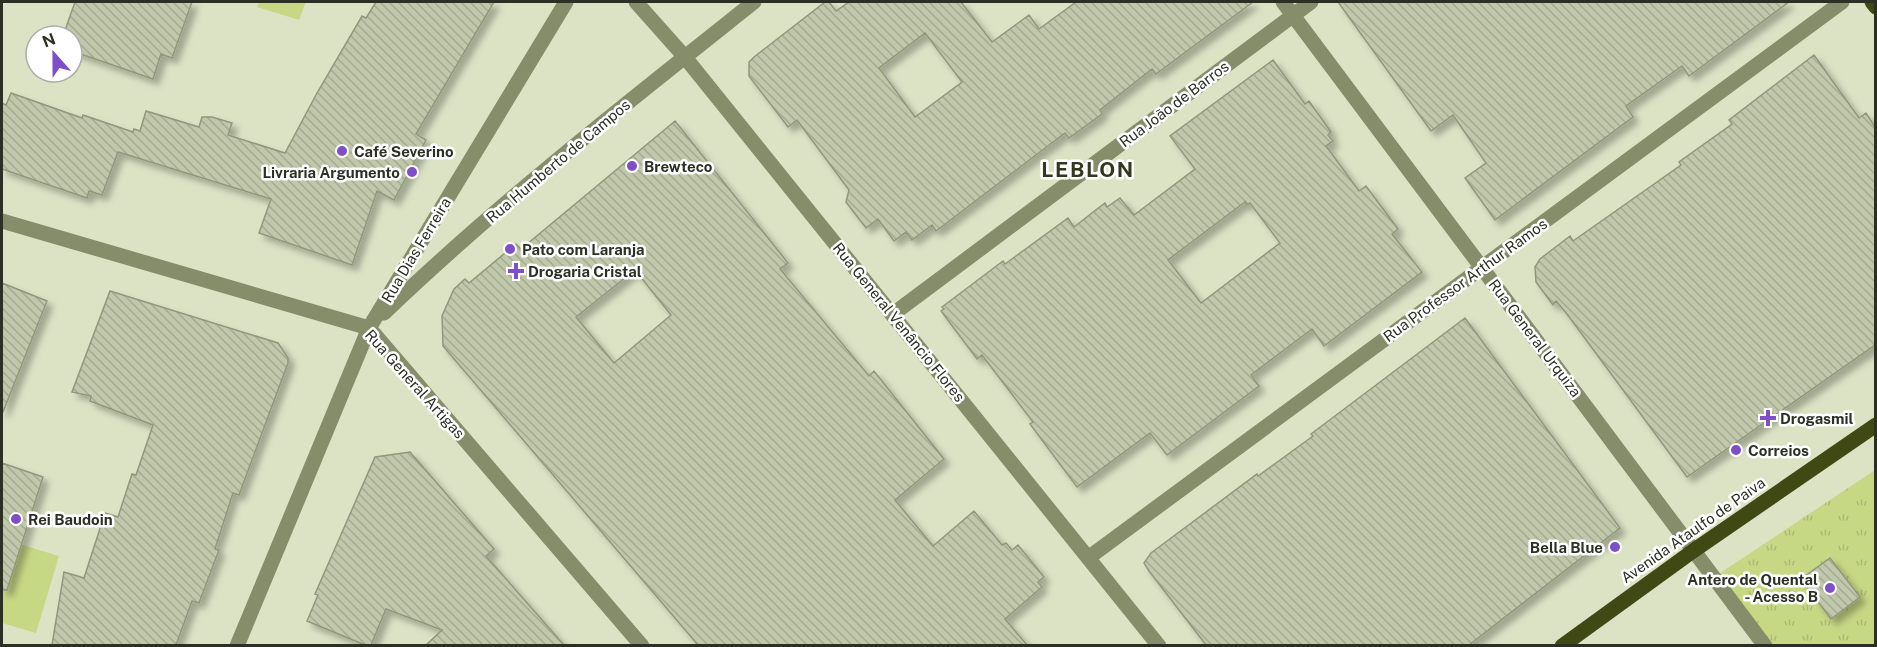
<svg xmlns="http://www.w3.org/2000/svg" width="1877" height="647" viewBox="0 0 1877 647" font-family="'Public Sans',sans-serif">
<defs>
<pattern id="grass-tufts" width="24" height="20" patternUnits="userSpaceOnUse" patternTransform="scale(1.5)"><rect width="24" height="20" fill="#c7d885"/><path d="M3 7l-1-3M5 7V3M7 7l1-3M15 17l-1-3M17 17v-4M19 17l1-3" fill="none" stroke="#abba73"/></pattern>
<pattern id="building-back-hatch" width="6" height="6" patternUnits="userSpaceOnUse" patternTransform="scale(1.5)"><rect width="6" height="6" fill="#c0c7aa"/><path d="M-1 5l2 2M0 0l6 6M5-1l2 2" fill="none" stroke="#a5ab92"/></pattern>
<filter id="shadow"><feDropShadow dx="5.5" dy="5.5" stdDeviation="3" flood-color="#0004"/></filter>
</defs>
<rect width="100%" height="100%" fill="#dce3c5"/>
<path fill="url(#grass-tufts)" d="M1875,470V645H1772L1717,575Z"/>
<path fill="#c7d885" d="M259,2H306L299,20L257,7Z
M16,543L59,556L36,633L2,623V592Z"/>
<path fill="url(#building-back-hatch)" stroke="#91977b" stroke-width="1.5" fill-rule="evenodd" filter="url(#shadow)" d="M75,2H192L172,58L161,54L153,79L72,51V36H63Z
M376,2H494L416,134L426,140L394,200L377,191L352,265L259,233L271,199L118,152L102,195L89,191L87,198L2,169V103L6,105L11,93L82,118L83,115L133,132L134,129L140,131L146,111L199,127L202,117H212L232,123L228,135L285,153L317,93L362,16L366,18Z
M825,2H829L836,11L849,2H961L992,42L1029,15L1039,29L1076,2H1253L1156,74L1152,69L1100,110L1102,114L1069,138L1065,133L936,231L932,225L912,240L906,232L894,241L878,219L866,228L846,202L849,190L797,120L788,127L749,76V62L754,57ZM925,33L962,82L915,117L879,68Z
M1338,2H1789L1689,76L1682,66L1626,106L1633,117L1495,220L1465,178L1486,163L1453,115L1431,131Z
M1814,55L1859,118L1866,113L1875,127V345L1687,477L1567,314L1556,301L1553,305L1536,282L1535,267L1540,259L1570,236L1573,241L1681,165L1679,162L1732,124L1729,120Z
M1273,60L1305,104L1309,101L1331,132L1328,135L1333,141L1326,146L1359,191L1366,186L1398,229L1392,234L1422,272L1324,346L1312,329L1251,375L1259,386L1167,455L1150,433L1077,487L1030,424L1033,422L982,355L977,359L941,311L944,309L942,307L1003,261L1005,264L1068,218L1074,227L1105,203L1107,207L1120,198L1134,215L1195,169L1170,136ZM1245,202L1247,205L1250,203L1280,243L1201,303L1168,260Z
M675,121L788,263L780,269L869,376L874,371L944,459L895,500L933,546L974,511L1002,545L1006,543L1012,550L1018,545L1044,577L1038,582L1042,587L1005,619L1027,645H698L443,346L442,316L454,289L465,279L469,283L516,244L521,249ZM635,270L671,315L614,363L576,317Z
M2,283L47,301L3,412H2Z
M110,291L278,343L288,358V363L239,495L233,493L215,549L219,550L199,603L192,601L176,645H52L64,572L84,578L105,513L118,517L132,474L136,475L153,425L90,401L91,396L72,392Z
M1465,318L1620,528L1469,645H1206L1149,571L1144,563L1151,553L1257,474L1258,476L1313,436L1311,434Z
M410,452L494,549L486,556L564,645H426L442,630L386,609L371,645H365L307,621L318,595L315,594L375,457Z
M2,463L43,477L7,590H2Z
M1830,558L1860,597L1831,619L1801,579Z"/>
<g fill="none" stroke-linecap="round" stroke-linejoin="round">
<path stroke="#868d6b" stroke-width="15" d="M636,2L684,56L1159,646
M1283,2L1765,646
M2,221L369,328L642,646
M384,313C500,202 628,102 754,2
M893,314L1311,2
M1088,558L1842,2
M237,646L369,328L566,2"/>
<path stroke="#404914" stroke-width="15" d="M1872,2L1876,7
M1562,646L1693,551L1876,425"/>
</g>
<g fill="#7e4fc7" stroke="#fff" stroke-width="2">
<circle cx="342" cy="151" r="6"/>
<circle cx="632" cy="166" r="6"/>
<circle cx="412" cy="172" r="6"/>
<circle cx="510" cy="249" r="6"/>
<path d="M513 262h6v6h6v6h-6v6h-6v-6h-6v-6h6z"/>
<path d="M1765 409h6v6h6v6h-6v6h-6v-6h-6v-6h6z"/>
<circle cx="1736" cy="450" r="6"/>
<circle cx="16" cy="519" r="6"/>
<circle cx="1615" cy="547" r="6"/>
<circle cx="1830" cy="588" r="6"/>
</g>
<g text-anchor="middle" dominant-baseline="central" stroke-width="5" stroke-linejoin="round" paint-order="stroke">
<g font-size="15" fill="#2c2f23" stroke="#fff">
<text transform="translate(1174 104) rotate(-37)">Rua João de Barros</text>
<text transform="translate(558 161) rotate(-40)">Rua Humberto de Campos</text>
<text transform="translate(416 250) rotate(-59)">Rua Dias Ferreira</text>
<text transform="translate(1465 280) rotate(-36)">Rua Professor Arthur Ramos</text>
<text transform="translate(899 322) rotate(51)">Rua General Venâncio Flores</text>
<text transform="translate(1535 338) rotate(53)">Rua General Urquiza</text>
<text transform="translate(415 384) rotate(48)">Rua General Artigas</text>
<text transform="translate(1693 530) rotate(-35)">Avenida Ataulfo de Paiva</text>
</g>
<g font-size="15" font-weight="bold" fill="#2c2f23" stroke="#fff" text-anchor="start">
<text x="354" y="151">Café Severino</text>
<text x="644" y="166">Brewteco</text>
<text x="400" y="172" text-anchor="end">Livraria Argumento</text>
<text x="522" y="249">Pato com Laranja</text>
<text x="528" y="271">Drogaria Cristal</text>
<text x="1780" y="418">Drogasmil</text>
<text x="1748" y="450">Correios</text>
<text x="28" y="519">Rei Baudoin</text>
<text x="1603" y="547" text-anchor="end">Bella Blue</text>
<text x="1818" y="579" text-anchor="end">Antero de Quental<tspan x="1818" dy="17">- Acesso B</tspan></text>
</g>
<g font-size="21" font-weight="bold" letter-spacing="1.5" fill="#32371e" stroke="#fff">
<text x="1088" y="169">LEBLON</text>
</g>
</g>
<rect width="1877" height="647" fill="none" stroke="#2c2f23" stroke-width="6"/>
<g transform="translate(54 54) rotate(339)"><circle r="28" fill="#ffffff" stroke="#abaca7" stroke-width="1.5"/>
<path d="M0-4.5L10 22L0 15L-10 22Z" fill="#7e4fc7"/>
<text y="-9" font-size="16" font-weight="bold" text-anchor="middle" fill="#2c2f23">N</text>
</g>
</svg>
